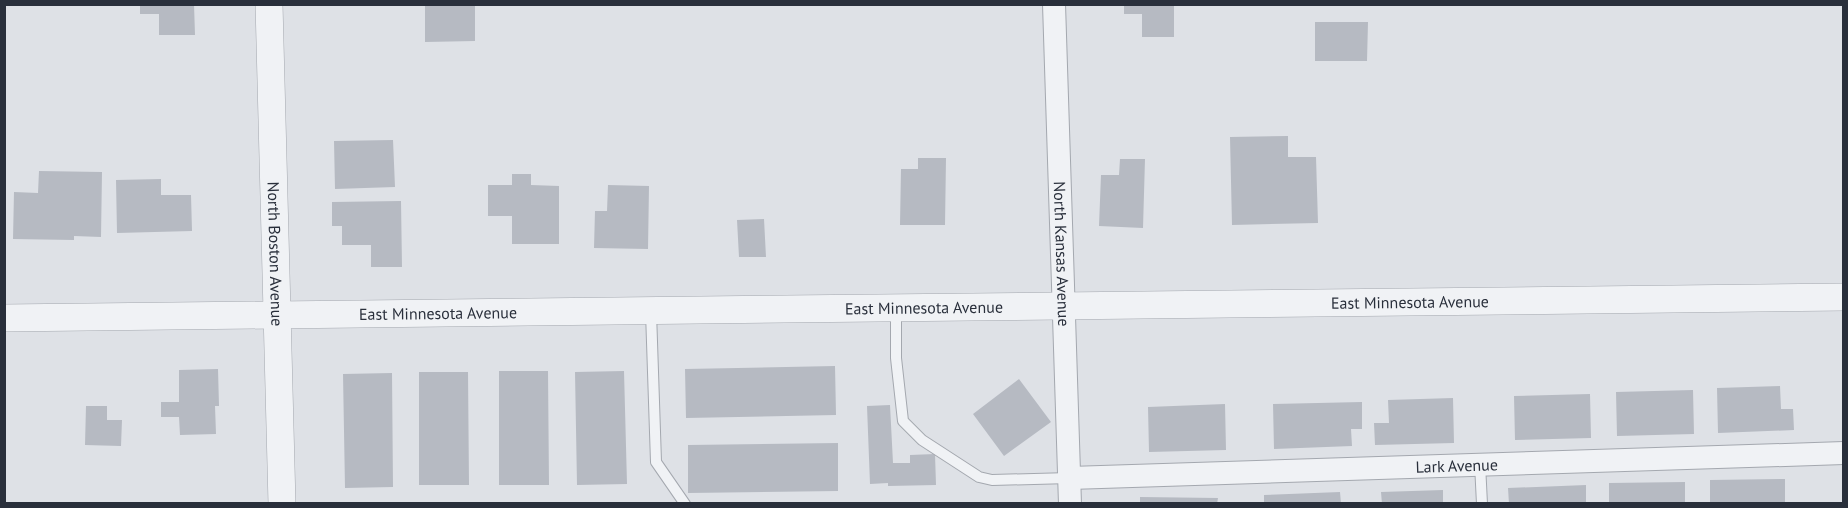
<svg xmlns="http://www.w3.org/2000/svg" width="1848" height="508" viewBox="0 0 1848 508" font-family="'PT Sans',sans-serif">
<rect width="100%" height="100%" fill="#dee1e6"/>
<path fill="#b6bac2" d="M140,4H194L195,35H159V14H140Z
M425,4H475V41L425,42Z
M1124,4H1174V37H1142V14H1124Z
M1315,22H1368L1367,61H1315Z
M1288,136V157H1316L1318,223L1232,225L1230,137Z
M393,140L395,187L335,189L334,141Z
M918,158H946L945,225H900L901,169H918Z
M1120,159H1145L1143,228L1099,226L1101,175H1119Z
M39,171L102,172L101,237L74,236V240L13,239L14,192L38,193Z
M512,174H531V185L559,186V244H512V216H488V185H512Z
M161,179V195H191L192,231L117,233L116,180Z
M608,185L649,186L648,249L594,248L595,211H607Z
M401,201L402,267H371V245H342V226H332V202Z
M764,219L766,257H739L737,220Z
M835,366L836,415L686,418L685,369Z
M218,369L219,406H215L216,434L180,435L179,417H161V402H179V370Z
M499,371H548L549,485H499Z
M624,371L627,484L577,485L575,372Z
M419,372H468L469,485H419Z
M392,373L393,487L345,488L343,374Z
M1019,379L1051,422L1004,456L973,414Z
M1780,386L1781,409H1793L1794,430L1718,433L1717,388Z
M1693,390L1694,434L1617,436L1616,392Z
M1590,394L1591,438L1515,440L1514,396Z
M1453,398L1454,443L1375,445L1374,423H1389L1388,400Z
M1362,402V429H1351L1352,446L1274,449L1273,404Z
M1225,404L1226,450L1149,452L1148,407Z
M890,405L893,463H910V455L935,454L936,485L888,486V483L870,484L867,406Z
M86,406H107V420H122L121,446L85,445Z
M838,443V491L688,493V445Z
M1785,479V504H1710V480Z
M1685,482V504H1609V483Z
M1586,485V504H1509L1508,488Z
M1443,490V504H1382L1381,492Z
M1340,492L1341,504H1264V495Z
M1140,497L1218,498L1217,504H1140Z"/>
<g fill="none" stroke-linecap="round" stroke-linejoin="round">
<defs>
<path id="service" d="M896,308V358L903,421L922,440L979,477L992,480L1070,478
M651,312L656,462L685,504
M1480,464L1482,504"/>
<g id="minor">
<path id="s1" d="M1054,4L1070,504"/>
<path id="s2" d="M1070,478L1844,453"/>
</g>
<g id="tertiary">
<path id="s3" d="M269,4L282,504"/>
<path id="s4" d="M4,318L1844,297"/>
</g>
</defs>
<use href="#service" stroke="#a4a8af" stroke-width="12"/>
<use href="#minor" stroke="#a4a8af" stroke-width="24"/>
<use href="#tertiary" stroke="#a4a8af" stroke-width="28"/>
<use href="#service" stroke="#f0f2f5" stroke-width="10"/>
<use href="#minor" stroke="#f0f2f5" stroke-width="22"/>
<use href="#tertiary" stroke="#f0f2f5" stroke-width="27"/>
</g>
<g text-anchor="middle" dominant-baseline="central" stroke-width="4.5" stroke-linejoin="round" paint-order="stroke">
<g font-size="16" fill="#292f3b" stroke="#edf0f4">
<text stroke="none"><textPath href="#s3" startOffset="250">North Boston Avenue</textPath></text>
<text stroke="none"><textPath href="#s1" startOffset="250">North Kansas Avenue</textPath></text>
<text stroke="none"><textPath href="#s4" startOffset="1406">East Minnesota Avenue</textPath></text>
<text stroke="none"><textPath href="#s4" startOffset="920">East Minnesota Avenue</textPath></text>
<text stroke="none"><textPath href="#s4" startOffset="434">East Minnesota Avenue</textPath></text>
<text stroke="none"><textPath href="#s2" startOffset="387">Lark Avenue</textPath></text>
</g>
</g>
<rect width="1848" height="508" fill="none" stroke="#292f3b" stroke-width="12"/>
</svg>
